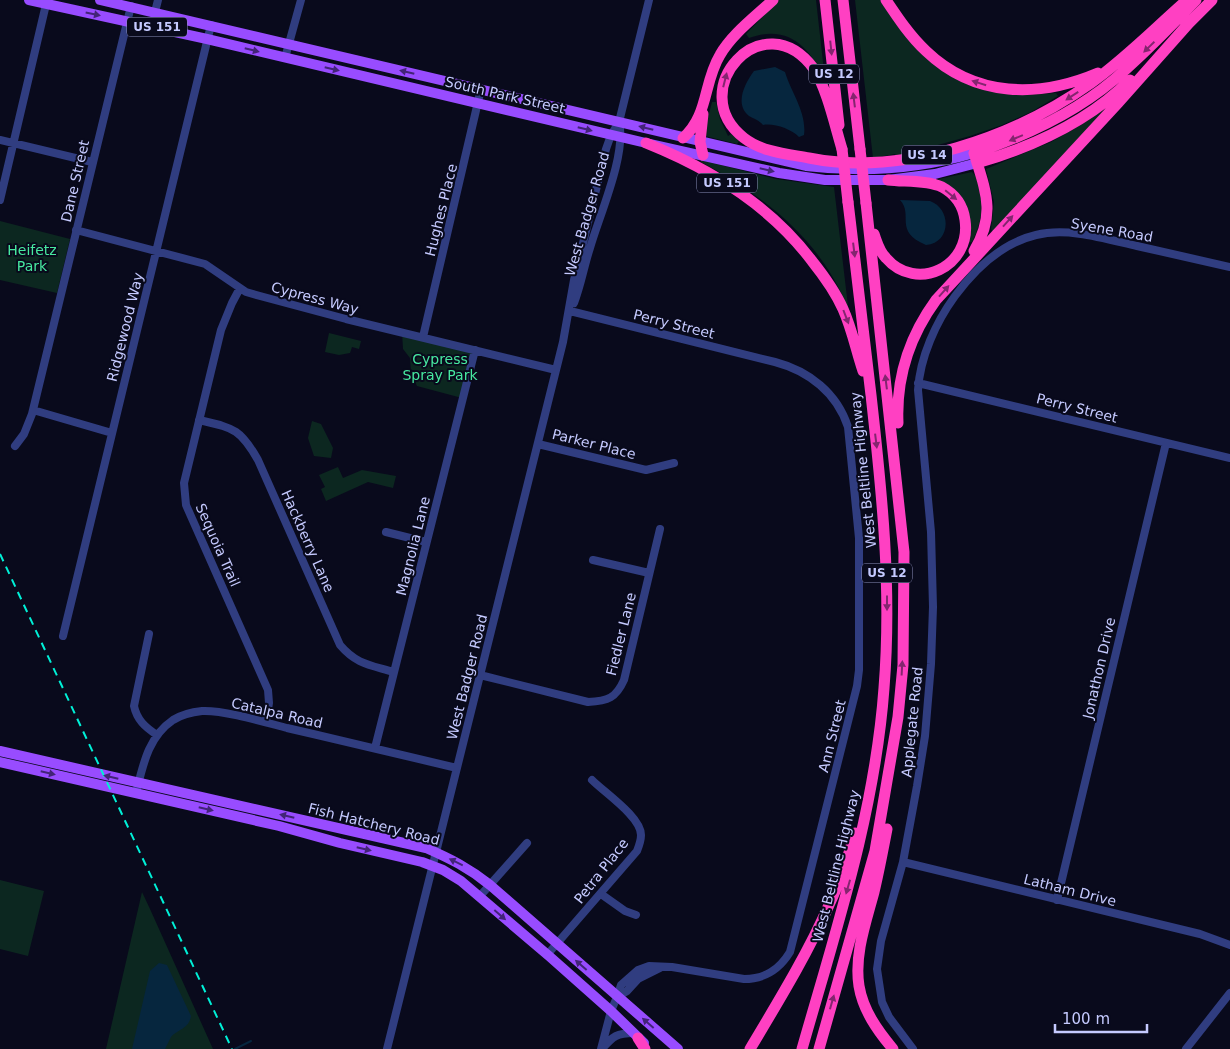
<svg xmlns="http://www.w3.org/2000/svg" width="1230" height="1049" viewBox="0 0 1230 1049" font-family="'DejaVu Sans',sans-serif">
<rect width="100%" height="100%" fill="#090a1c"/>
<path fill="#0c2720" d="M779,0H816L825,80C809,47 789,24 749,38L746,34Z
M855,0H881L923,54L1008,94L1029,95L1056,93L1058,96L1031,112L1002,125L970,136L920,150C910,149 905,156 896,157L895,154L873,158Z
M712,102H716L720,119L728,136L731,134L739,141L737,144L705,136V129Z
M1104,110V111L993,232L991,229L994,202L986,169L1051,142L1081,125Z
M701,160L776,179L834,187L848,306H847C820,239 763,195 701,162Z
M972,172C989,190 982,223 972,242L968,243L971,231L970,218L938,181L939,179Z
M0,221L70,239L57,293L0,280Z
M402,332L475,350L462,398L417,386L411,373L410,358L403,349Z
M329,333L361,341L359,349L352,347L350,353L339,355L325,352Z
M312,421L321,424L333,448L331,458L314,456L308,438Z
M338,467L343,478L362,470L396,476L393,488L368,482L326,501L321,489L325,487L319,475Z
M0,880L44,891L28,956L0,949Z
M142,892L150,909L213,1049H106Z"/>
<path fill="#06263e" d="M775,67L785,72C791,92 807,113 804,135L799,137C791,129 774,123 763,125C759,120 754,119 749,116C734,104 745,83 754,71Z
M900,200L930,201C952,209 951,243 926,245C893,231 914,215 900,200Z
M159,963L167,965L191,1016C189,1029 178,1029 171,1037C169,1041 167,1045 165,1049H132L150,971Z"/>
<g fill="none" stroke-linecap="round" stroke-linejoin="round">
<path stroke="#06263e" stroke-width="2" d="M235,1049L251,1041"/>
<path stroke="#303d80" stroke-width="8" d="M155,12L158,0
M285,58L301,0
M0,140L92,162
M0,200L47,0
M76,230L205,264L246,292L260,296L346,319L556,370
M240,288L232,303L221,330L184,483L186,505L268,690L269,703L266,722
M574,303C581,285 584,266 590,248C599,216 627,154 619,122
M570,311L775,362C809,371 837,393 848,427L859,538V670L857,686L790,952C779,970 765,979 744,979L672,967L649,966L638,970L621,985L617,997L611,1011L601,1049
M423,337L481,89
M918,383L1230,458
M33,410L112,433
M199,420C233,428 240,428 258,460L340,645C357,665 371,665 394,672
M538,444L646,470L674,463
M15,446L24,434L32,414L131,6
M386,532L426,542
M593,560L649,573
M149,634L134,706C137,720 145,727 157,735
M63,636L211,25
M480,675L588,702C608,701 616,698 624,680L660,529
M375,748L475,350
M136,793C143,765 148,737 173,720C181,715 192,712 202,711C224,710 264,722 287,728C344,741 401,755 457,768
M903,862L1200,934L1230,945
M601,894L625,911L636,915
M480,896L527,843
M1057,900L1166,443
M547,955L637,851C639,846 641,841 641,835C641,817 605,793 592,780
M617,997L627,991L638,979L660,968
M387,1049L563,342L574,280L606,149L611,135L619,122L649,0
M602,1049C613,1036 617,1033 634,1033
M913,1049L889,1017L882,1002L877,969L881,941L903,862L917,786L925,736L931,664L933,607L931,532L918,390C920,357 936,322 955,296C975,269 1002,243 1036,235C1068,227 1106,239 1137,246C1168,253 1199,260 1230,267
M1186,1049L1230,993"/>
<path stroke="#984cff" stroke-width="10" d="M29,0L207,39L646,143L779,173L825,180H888L935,174L977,163
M100,0L806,166C864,173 919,169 974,153
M0,751L426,848C451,859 469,868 490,885L678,1049
M0,762L279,826L340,843L422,862L443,870L461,881L549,956L611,1011L644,1043"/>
<path stroke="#ff40c2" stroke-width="11" d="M825,0L839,125
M843,0L860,149
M886,0C898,18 910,36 926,51C975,98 1039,98 1098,73
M1185,27L1212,0
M683,138C709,115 703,83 720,55C732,34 755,17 773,0
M646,143C711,169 770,205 812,261C824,276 835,291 843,309C852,329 856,350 863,371
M842,149C835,126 827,89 814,69C763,0 683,91 744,138C762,152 787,154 809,158C903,177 1015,137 1091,83C1125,59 1156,27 1187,0
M703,155L700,142L703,114
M977,163C1032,147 1089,121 1130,80
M874,234C877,242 879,251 886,258C916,293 972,267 965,220C963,205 955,194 942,187C927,180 904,182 888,180
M974,251C996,214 986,192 974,153C1029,135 1082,110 1125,70C1150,48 1173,24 1196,0
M898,423C896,378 909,337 936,300L1118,103L1189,23
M887,829C883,850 879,871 874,892C866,922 854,955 859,986C863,1010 877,1030 893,1049
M638,1038L645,1049
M750,1049C778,1002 807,955 829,905C840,882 848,857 855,833
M802,1049C836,930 875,812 884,688C892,589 882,493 871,395C863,331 856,266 848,202
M819,1049L875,851L898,717L903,665L904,552L866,203"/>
<path stroke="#00f0d7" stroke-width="2" stroke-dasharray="8 6" stroke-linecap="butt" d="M0,554L232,1049"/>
<path stroke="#ff40c2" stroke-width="11" d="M842,149L848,202
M860,149L866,203"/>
</g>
<defs><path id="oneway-solid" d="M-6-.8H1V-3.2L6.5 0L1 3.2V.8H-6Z" transform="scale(1.25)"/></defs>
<g fill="#422477">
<use href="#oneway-solid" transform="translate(93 14) rotate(12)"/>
<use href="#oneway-solid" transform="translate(252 50) rotate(14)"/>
<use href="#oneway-solid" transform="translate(332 69) rotate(13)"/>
<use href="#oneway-solid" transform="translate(407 72) rotate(-167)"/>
<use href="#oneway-solid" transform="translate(646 128) rotate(-166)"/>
<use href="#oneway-solid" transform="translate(585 129) rotate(14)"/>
<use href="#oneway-solid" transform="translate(767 170) rotate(13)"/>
<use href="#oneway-solid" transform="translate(48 773) rotate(13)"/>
<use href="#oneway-solid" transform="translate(111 777) rotate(-167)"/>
<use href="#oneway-solid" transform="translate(206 809) rotate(13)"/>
<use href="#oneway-solid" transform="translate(287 816) rotate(-167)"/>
<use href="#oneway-solid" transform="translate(364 849) rotate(13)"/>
<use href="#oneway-solid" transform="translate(456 862) rotate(-154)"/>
<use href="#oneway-solid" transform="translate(500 915) rotate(41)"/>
<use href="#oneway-solid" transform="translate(581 965) rotate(-139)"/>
<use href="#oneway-solid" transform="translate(648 1023) rotate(-139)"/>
</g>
<g fill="#84256f">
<use href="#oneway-solid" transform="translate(1149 47) rotate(136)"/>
<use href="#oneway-solid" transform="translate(831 48) rotate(84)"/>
<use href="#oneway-solid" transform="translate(725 80) rotate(-76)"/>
<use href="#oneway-solid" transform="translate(979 83) rotate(-162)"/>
<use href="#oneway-solid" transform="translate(1072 96) rotate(147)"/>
<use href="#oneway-solid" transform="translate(854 100) rotate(-97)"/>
<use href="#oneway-solid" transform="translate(1016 138) rotate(157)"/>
<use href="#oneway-solid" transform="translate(951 195) rotate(39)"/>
<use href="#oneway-solid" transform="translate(1008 221) rotate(-48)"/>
<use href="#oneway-solid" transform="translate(854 250) rotate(83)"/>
<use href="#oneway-solid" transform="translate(944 291) rotate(-48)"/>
<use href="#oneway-solid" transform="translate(846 317) rotate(69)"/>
<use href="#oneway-solid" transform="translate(886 382) rotate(-97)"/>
<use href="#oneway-solid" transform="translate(876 441) rotate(83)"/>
<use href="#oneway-solid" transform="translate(887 603) rotate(90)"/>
<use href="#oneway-solid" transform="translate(902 668) rotate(-87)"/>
<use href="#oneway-solid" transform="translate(848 887) rotate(106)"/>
<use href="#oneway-solid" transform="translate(832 1002) rotate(-74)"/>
</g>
<g text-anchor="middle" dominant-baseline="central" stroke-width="4" stroke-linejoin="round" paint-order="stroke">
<g fill="#090a1c" stroke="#8d90bb" stroke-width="1">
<rect x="127" y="17.5" width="60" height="19" rx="4"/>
<rect x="809" y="64.5" width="50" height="19" rx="4"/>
<rect x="902" y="145.5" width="50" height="19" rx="4"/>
<rect x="697" y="173.5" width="60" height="19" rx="4"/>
<rect x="862" y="563.5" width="50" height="19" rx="4"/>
</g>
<g font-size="12" font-weight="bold" fill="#c5caff">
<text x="157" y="27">US 151</text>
<text x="834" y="74">US 12</text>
<text x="927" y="155">US 14</text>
<text x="727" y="183">US 151</text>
<text x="887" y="573">US 12</text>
</g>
<g font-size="14" fill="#c5caff" stroke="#090a1c">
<text transform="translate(505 95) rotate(13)">South Park Street</text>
<text transform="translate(75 181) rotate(-77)">Dane Street</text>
<text transform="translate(441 210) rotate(-76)">Hughes Place</text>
<text transform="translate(587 214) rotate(-74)">West Badger Road</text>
<text transform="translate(1112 230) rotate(10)">Syene Road</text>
<text transform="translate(315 298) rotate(15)">Cypress Way</text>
<text transform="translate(674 324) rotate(14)">Perry Street</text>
<text transform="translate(125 327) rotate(-76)">Ridgewood Way</text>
<text transform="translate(1077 408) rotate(14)">Perry Street</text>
<text transform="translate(594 444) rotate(14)">Parker Place</text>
<text transform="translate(863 470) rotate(-96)">West Beltline Highway</text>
<text transform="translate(308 541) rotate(66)">Hackberry Lane</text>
<text transform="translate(218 545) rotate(66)">Sequoia Trail</text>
<text transform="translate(413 546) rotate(-76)">Magnolia Lane</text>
<text transform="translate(621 634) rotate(-76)">Fiedler Lane</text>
<text transform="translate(1099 668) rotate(-77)">Jonathon Drive</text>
<text transform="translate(467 677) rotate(-76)">West Badger Road</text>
<text transform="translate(277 713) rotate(13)">Catalpa Road</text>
<text transform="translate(912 722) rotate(-84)">Applegate Road</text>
<text transform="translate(832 736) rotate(-76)">Ann Street</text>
<text transform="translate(374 824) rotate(14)">Fish Hatchery Road</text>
<text transform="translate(836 866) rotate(-76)">West Beltline Highway</text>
<text transform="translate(601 871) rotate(-52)">Petra Place</text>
<text transform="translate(1070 890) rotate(14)">Latham Drive</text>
</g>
<g font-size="14" fill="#47e9a0" stroke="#090a1c">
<text x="32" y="250">Heifetz<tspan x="32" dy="16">Park</tspan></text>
<text x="440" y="359">Cypress<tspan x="440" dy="16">Spray Park</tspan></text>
</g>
</g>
<path d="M1055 1024v8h92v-8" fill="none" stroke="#c5caff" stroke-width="2.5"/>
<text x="1062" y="1024" font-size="15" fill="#c5caff" stroke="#090a1c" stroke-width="4" paint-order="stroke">100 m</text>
</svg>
